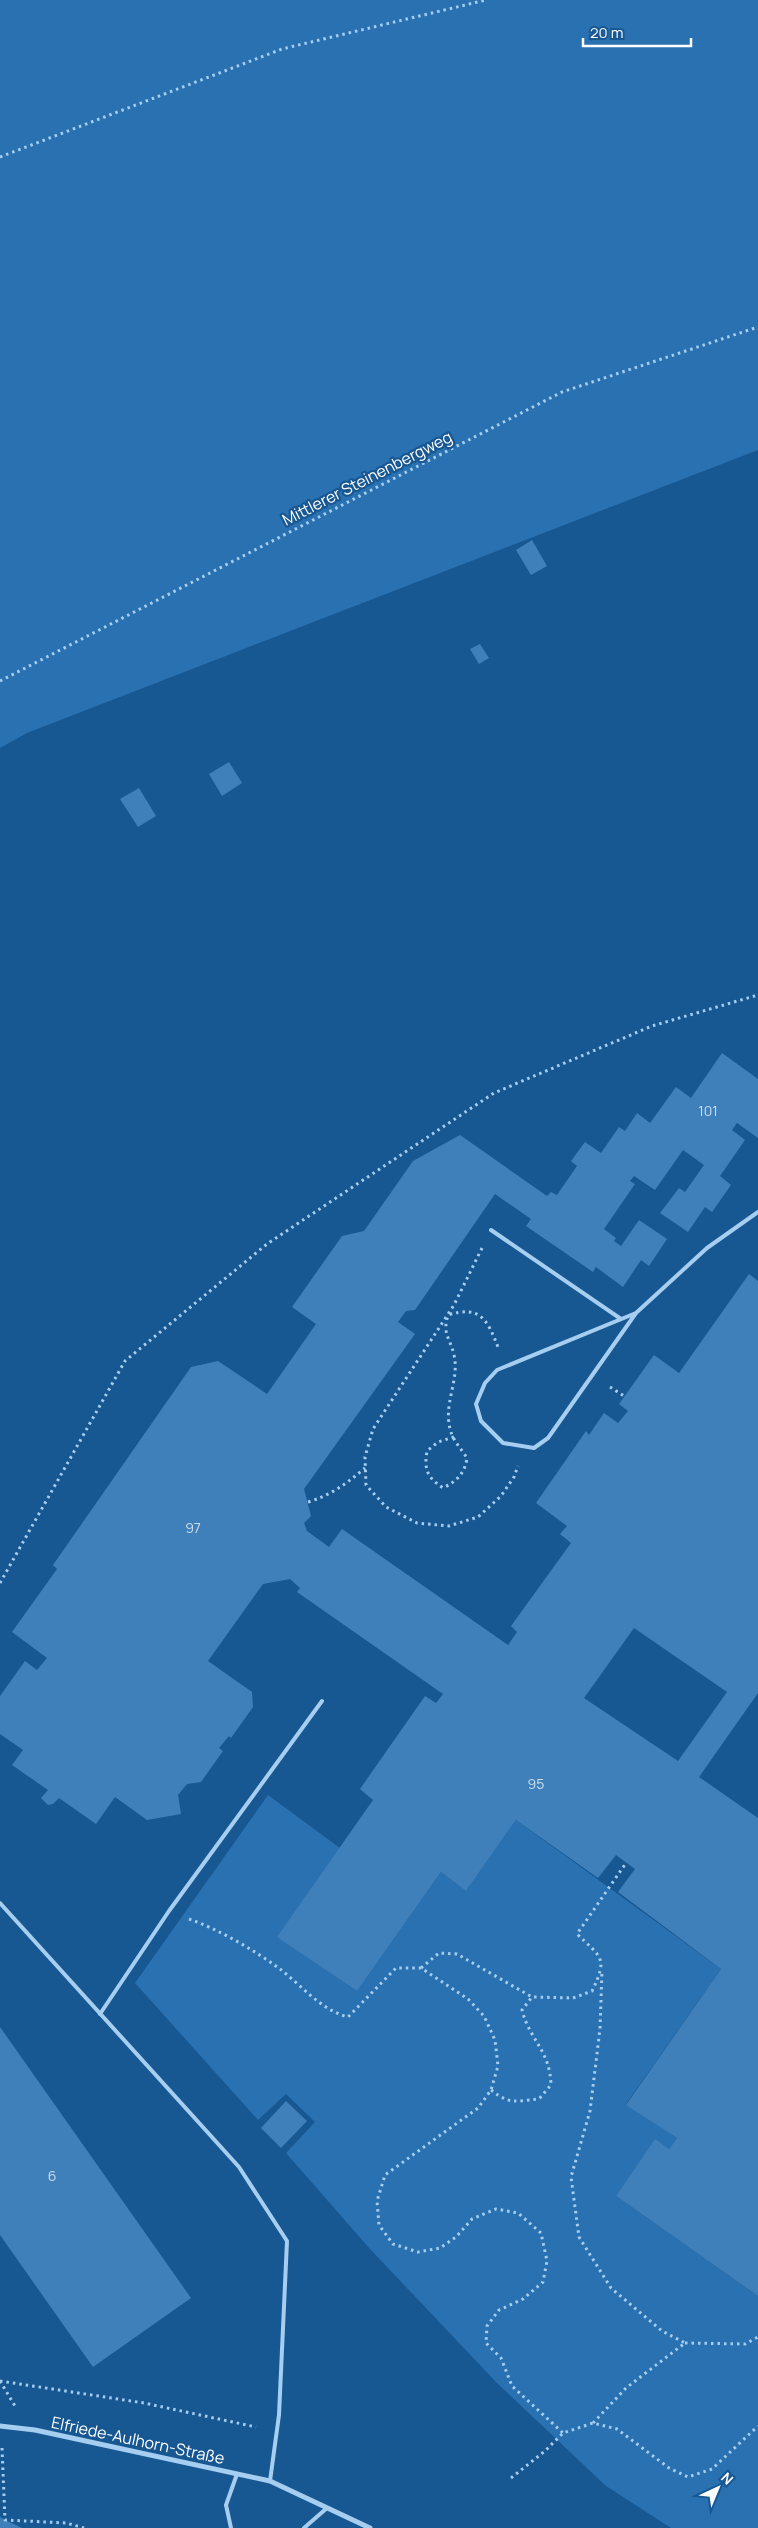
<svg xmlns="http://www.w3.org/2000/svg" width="758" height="2528" viewBox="0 0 758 2528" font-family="Manrope,sans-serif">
<rect width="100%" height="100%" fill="#175792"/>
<path fill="#2a71b1" d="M0,0H758V450L27,733L0,748Z
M268,1795L340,1848L278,1937L357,1991L441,1872L466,1891L516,1820L721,1969L626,2104L677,2138L669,2149L655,2140L616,2196L758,2296V2528H671L606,2486L497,2383L370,2249L286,2153L315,2122L286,2094L258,2120L135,1983Z"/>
<path fill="#4080ba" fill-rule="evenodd" d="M532,540L547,566L531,575L516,550Z
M480,644L489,658L479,664L470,649Z
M229,762L242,783L222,796L209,774Z
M139,788L156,816L138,827L120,799Z
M722,1053L758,1079V1138L737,1123L732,1130L745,1140L720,1176L731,1185L712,1212L705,1207L688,1232L660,1213L679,1188L685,1192L704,1165L683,1150L655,1190L634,1176L630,1181L635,1184L604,1229L616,1238L614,1241L621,1246L639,1220L667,1239L649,1266L641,1260L623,1287L596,1267L593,1272L526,1226L531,1219L495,1194L415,1310L406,1311L398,1322L415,1334L304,1489L311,1516L304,1523L307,1531L329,1547L342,1529L508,1645L517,1632L511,1626L571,1543L560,1534L567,1526L536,1503L586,1431L589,1435L604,1413L618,1423L628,1411L619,1404L654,1355L679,1373L749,1274L758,1281V1693L699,1777L758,1818V2296L616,2196L655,2139L669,2149L677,2138L626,2105L721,1969L618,1892L635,1869L616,1855L598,1878L516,1820L466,1891L441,1872L357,1991L277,1937L373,1800L360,1789L425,1696L436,1703L443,1694L297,1592L300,1588L290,1579L263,1584L208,1661L252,1692L253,1707L231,1738L229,1736L219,1748L223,1751L201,1782L187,1784L178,1795L181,1814L147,1820L115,1797L96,1824L59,1798L53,1804L48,1805L41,1798L48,1790L12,1765L23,1750L0,1734V1696L25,1661L37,1670L47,1658L12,1632L57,1569L53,1565L191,1367L218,1361L267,1394L316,1324L292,1307L342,1236L364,1231L413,1161L460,1135L547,1196L551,1192L557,1195L577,1166L571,1161L585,1142L601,1153L619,1127L625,1131L637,1113L650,1123L676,1087L691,1098ZM634,1628L727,1692L678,1761L584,1698Z
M0,2027L191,2298L93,2367L0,2235Z
M286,2101L307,2121L281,2148L261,2128Z
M0,2517L5,2520L22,2528H0Z"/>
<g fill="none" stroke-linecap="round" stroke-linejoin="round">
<path stroke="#a6cef0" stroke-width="3" stroke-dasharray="2.5 4" stroke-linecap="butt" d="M0,157L282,49L486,0
M0,681L562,392L758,327
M482,1248L454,1305L373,1429L365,1457L366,1485L386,1507L417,1523L449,1526L478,1517L501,1496L514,1477L518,1466
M610,1387L624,1396
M454,1437L438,1442L427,1451C424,1470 427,1477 443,1488C457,1481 465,1473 467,1458C462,1450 453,1440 451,1432C442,1405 460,1381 454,1355C450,1337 442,1335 448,1315C480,1305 487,1319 498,1347
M308,1502C331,1495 346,1484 365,1468
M0,1583L125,1361L267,1244L494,1093L652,1026L758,995
M189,1919C220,1930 254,1950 280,1969C302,1986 321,2010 348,2017L396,1968H421L468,1999L484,2016L495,2040L498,2066L491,2090L478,2108L385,2175L377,2201L379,2225L393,2244L418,2252L440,2248L456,2237L472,2219L496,2209L518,2213L541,2233L547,2261L543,2282L523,2299L499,2310L487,2326L486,2343L501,2358L512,2386L563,2433
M421,1968L439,1953L457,1954L532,1997L573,1998L592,1991C608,1958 602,1958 577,1934L626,1863
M491,2090C510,2105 515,2101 539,2099L551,2085C550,2050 530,2041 522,2010L532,1997
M685,2343L745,2344L758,2337
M0,2381L144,2403L256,2427
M0,2381L15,2406
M593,2423L626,2388L685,2343L662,2331L611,2288L579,2237L571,2177L590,2111L600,2029L602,1971
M2,2448L5,2520L66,2523L84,2528
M511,2478L545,2451L563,2433L593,2423L617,2429L669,2468L688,2477L712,2469L758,2426"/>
<path stroke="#a6cef0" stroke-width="4" d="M491,1230L621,1319
M636,1313L497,1370L485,1383L476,1404L481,1421L503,1443L534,1448L548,1438L636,1313L707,1248L758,1212
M0,1903L239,2167L287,2241L279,2415L270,2481
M100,2014L169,1911L322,1701
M231,2528L226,2505L237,2474
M304,2528L327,2508"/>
<path stroke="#a6cef0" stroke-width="5" d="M0,2426L35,2430L270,2481L370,2528"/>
</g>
<g text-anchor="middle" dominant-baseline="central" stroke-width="4.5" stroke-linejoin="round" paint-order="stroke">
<g font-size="14" fill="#cfdfee">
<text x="708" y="1110">101</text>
<text x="193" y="1527">97</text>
<text x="536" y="1783">95</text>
<text x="52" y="2175">6</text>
</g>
<g font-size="16" fill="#fff" stroke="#175792">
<text transform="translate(367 478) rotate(-27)">Mittlerer Steinenbergweg</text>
<text transform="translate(138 2440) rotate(12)">Elfriede-Aulhorn-Straße</text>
</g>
</g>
<g transform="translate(718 2488) rotate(44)" stroke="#175792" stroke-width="4" paint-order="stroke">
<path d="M0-4L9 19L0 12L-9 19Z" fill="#ffffff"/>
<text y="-8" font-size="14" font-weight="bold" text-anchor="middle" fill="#ffffff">N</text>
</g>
<path d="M583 38v8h108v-8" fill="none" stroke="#ffffff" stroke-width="2.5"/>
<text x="590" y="38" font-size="15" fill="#ffffff" stroke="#175792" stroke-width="4" paint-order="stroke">20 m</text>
</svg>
